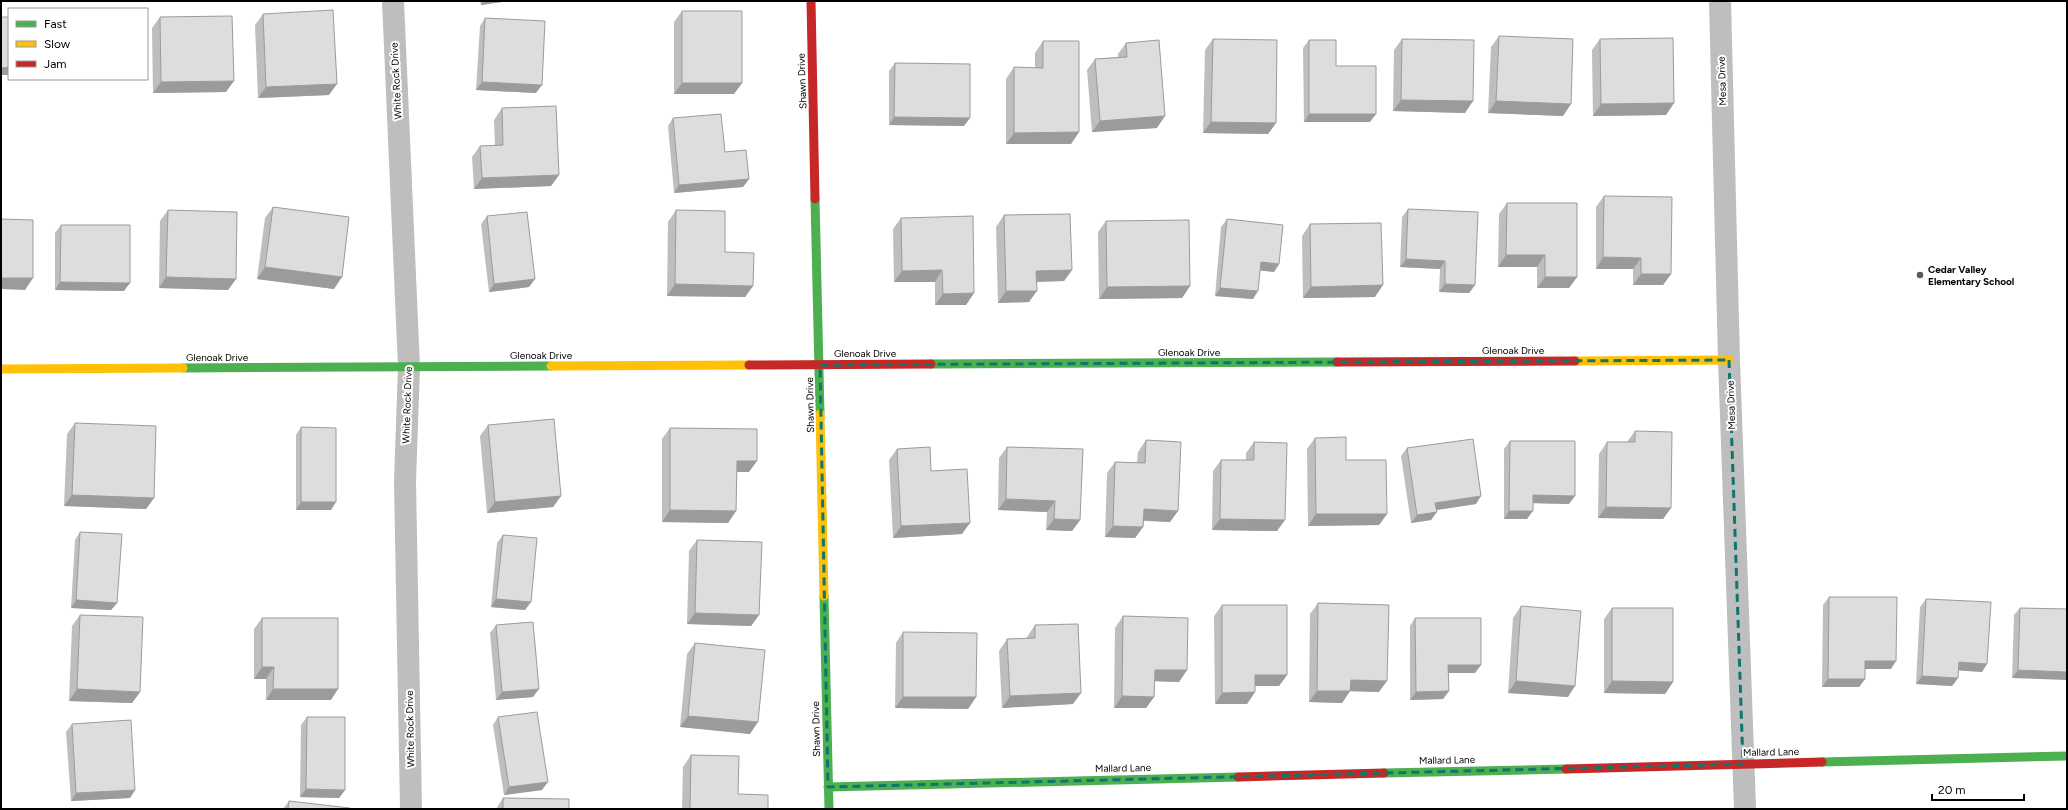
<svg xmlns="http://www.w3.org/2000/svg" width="2068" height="810" viewBox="0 0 2068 810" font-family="Figtree,sans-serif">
<rect width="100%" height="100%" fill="#fff"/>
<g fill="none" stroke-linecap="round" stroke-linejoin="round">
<path stroke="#bebebe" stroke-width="22" d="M393,1L409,367L405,481L411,809
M1720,1L1729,360L1745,809"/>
<path stroke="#4caf50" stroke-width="9" d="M815,199L820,414
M931,364L1337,362
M183,368L551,366
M824,596L829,809
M1822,762L2067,756
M1384,773L1566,769
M828,787L1238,777"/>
<path stroke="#ffc107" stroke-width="9" d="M1575,361L1729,360
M551,366L749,365
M1,369L183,368
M820,414L824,596"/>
<path stroke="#c62828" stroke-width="9" d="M811,1L815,199
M1337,362L1575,361
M749,365L931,364
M1566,769L1822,762
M1238,777L1384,773"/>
</g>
<path fill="#bebebe" d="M480,1H509L481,5Z
M682,11L742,83L734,94H674V22Z
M263,14L329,95L258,98L255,25Z
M160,17L226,92L153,93L152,28Z
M485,18L536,93L476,90L480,26Z
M1499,36L1563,116L1488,113L1491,47Z
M1213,39L1276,123L1268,134L1203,133L1205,50Z
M1402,39L1465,113L1393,111L1394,50Z
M1600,39L1674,103L1666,115L1593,116L1592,50Z
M1309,40L1336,66L1370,122H1304L1303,48Z
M1043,41L1079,132L1071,144H1006V79L1014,67L1035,68V53Z
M1126,43L1157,128L1092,132L1087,70L1095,59L1118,57V54Z
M895,63L964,126L889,125V71Z
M502,108L559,175L551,186L474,189L472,157L480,146L495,145L494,120Z
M673,118L725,152L749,179L743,187L674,193L668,126Z
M1604,196L1671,274L1663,285H1633V269H1596V207Z
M1507,203L1577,277L1569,288H1537V267H1498L1499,214Z
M273,207L334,289L257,279L265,218Z
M1408,209L1475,285L1469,293L1439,292L1440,269L1400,267L1402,217Z
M168,210L236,279L228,290L159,288L160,221Z
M676,210L753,286L745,297L667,296L668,222Z
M1004,215L1072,270L1064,281L1037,282L1029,302L998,303L996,227Z
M487,216L535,279L529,287L489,292L481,224Z
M901,218L974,293L966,305H935V282H894L893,229Z
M1227,219L1279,264L1274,272L1260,270L1253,299L1215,296L1221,227Z
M1106,221L1190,286L1182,298L1099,299L1098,232Z
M1310,224L1375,297L1303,298L1302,236Z
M61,225L124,291L55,290V233Z
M75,423L154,498L146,509L64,506L67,434Z
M488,425L561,496L553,507L487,513L480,436Z
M301,427L331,510H296V435Z
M670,428L749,472H737L736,511L728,523L662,522V439Z
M1635,431L1671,508L1663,519L1598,518L1599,454L1607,442H1627Z
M1315,438L1346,460L1387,514L1379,525L1308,526L1307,449Z
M1146,440L1178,511L1170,522L1144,521L1143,527L1135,538L1105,537L1107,473L1115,462H1137L1138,452Z
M1510,441L1569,504L1533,503L1527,519H1504V449Z
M1254,442L1277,531L1212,530L1213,471L1221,460H1246V453Z
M1007,447L1080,520L1072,531L1046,530L1047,512L998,510L999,458Z
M1407,448L1476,504L1436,510L1431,520L1411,523L1401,456Z
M897,449L931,471L962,534L893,538L889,460Z
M80,532L117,603L111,610L71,608L75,540Z
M503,535L525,610L491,607L497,543Z
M697,540L759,615L751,626L687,624L689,551Z
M1829,597L1891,669H1865V679L1859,687H1822L1823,605Z
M1926,599L1982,672L1958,670V678L1952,686L1916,684L1920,607Z
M1318,603L1379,692L1350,691L1342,703L1309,702L1310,614Z
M1222,605L1287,675L1279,686H1255V692L1247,704H1215L1214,616Z
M1521,606L1568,697L1508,693L1513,618Z
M1612,608L1673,682L1665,694L1604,693V619Z
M2020,608L2067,609L2012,678L2014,615Z
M80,615L140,692L132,703L69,701L72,626Z
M1123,616L1187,670L1179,682L1155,681L1154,697L1146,708H1114L1115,628Z
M262,618L331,700H266V679H254V629Z
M1415,618L1475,673H1449V691L1443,699L1410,700V626Z
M496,625L533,697L496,700L490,633Z
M1035,625L1073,704L1002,708L999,651L1007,639L1027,638V637Z
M903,632L976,697L968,709L895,708L896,643Z
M695,643L750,734L680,727L687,654Z
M307,717L345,790L339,798L300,797L301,725Z
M498,717L542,790L504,795L493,725Z
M72,724L135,790L130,798L71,801L66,732Z
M691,755L738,794L768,809H682L683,767Z
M503,798L569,809H496Z
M289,801L349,809H283Z"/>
<path fill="#9b9b9b" d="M483,1H509L481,5Z
M9,67V75H1V68Z
M234,81L226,92L153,93L161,82Z
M482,82L542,85L536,93L476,90Z
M682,83H742L734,94H674Z
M337,84L329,95L258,98L266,87Z
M1401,100L1473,101L1465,113L1393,111Z
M1496,101L1571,104L1563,116L1488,113Z
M1674,103L1666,115L1593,116L1601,104Z
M1309,114H1376L1370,122H1304Z
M1165,116L1157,128L1092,132L1100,121Z
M894,117L970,118L964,126L889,125Z
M1211,122L1276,123L1268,134L1203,133Z
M1079,132L1071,144H1006L1014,133Z
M559,175L551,186L474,189L482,178Z
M749,179L743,187L674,193L679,185Z
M1506,255H1545L1537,267H1498Z
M1603,257L1641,258L1633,269H1596Z
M1406,259L1445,261L1440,269L1400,267Z
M1261,262L1279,264L1274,272L1255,270Z
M265,267L342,277L334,289L257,279Z
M942,270L935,282H894L902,271Z
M1072,270L1064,281L1028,282L1036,271Z
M1641,274H1671L1663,285H1633Z
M166,277L236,279L228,290L159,288Z
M1545,277H1577L1569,288H1537Z
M1,278H33L25,290L1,289Z
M535,279L529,287L489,292L494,284Z
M60,282L130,283L124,291L55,290Z
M675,284L753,286L745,297L667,296Z
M1445,284L1475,285L1469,293L1439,292Z
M1383,285L1375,297L1303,298L1311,287Z
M1190,286L1182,298L1099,299L1107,287Z
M1220,288L1258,291L1253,299L1215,296Z
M1006,291H1037L1029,302L998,303Z
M974,293L966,305H935L943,294Z
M737,461H757L749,472H729Z
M72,495L154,498L146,509L64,506Z
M1533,495L1575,496L1569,504L1527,503Z
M561,496L553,507L487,513L495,502Z
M1481,496L1476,504L1430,511L1435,503Z
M1006,499L1055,501L1047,512L998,510Z
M301,502H336L331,510H296Z
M1606,507L1671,508L1663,519L1598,518Z
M1144,509L1178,511L1170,522L1136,520Z
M670,510L736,511L728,523L662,522Z
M1509,511H1533L1527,519H1504Z
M1437,512L1431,520L1411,523L1417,515Z
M1316,514H1387L1379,525L1308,526Z
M1054,519L1080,520L1072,531L1046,530Z
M1220,519L1285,520L1277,531L1212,530Z
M970,523L962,534L893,538L901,526Z
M1113,526L1143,527L1135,538L1105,537Z
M496,599L531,602L525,610L491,607Z
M76,600L117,603L111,610L71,608Z
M695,613L759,615L751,626L687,624Z
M1865,661H1896L1891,669H1860Z
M1959,662L1987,664L1982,672L1953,670Z
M1448,665H1481L1475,673H1443Z
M262,667H274L266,679H254Z
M1155,670H1187L1179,682L1147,681Z
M2018,670L2067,672V680L2012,678Z
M1255,675H1287L1279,686H1247Z
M1922,676L1958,678L1952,686L1916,684Z
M1828,679H1865L1859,687H1822Z
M1351,680L1387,681L1379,692L1343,691Z
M1516,681L1575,686L1568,697L1508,693Z
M1612,681L1673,682L1665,694L1604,693Z
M77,689L140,692L132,703L69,701Z
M273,689H338L331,700H266Z
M539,689L533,697L496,700L502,692Z
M1317,691H1350L1342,703L1309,702Z
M1449,691L1443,699L1410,700L1416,692Z
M1255,692L1247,704H1215L1222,693Z
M1081,693L1073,704L1002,708L1010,696Z
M1122,696L1154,697L1146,708H1114Z
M903,697H976L968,709L895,708Z
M688,716L758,722L750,734L680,727Z
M548,782L542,790L504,795L509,787Z
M306,789L345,790L339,798L300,797Z
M135,790L130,798L71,801L76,793Z"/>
<path fill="#ddd" stroke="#9b9b9b" d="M333,10L337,84L266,87L263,14Z
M682,11H742V83H682Z
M232,16L234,81L161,82L160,17Z
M1,17H9V67L1,68Z
M485,18L545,21L542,85L482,82Z
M1499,36L1573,39L1571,104L1496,101Z
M1673,38L1674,103L1601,104L1600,39Z
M1213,39L1277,40L1276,123L1211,122Z
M1402,39L1474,40L1473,101L1401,100Z
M1159,40L1165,116L1100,121L1095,59L1127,57L1126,43Z
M1309,40H1336V66H1376V114H1309Z
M1043,41H1079V132L1014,133V67L1043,68Z
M895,63L970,64V118L894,117Z
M556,106L559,175L482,178L480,146L503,145L502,108Z
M721,114L725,152L746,150L749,179L679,185L673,118Z
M1604,196L1672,197L1671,274H1641V258L1603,257Z
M1507,203H1577V277H1545V255H1506Z
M273,207L349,217L342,277L265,267Z
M1408,209L1478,212L1475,285L1445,284V261L1406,259Z
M168,210L237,212L236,279L166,277Z
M676,210L725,211V252L754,253L753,286L675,284Z
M527,212L535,279L494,284L487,216Z
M1070,214L1072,270L1036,271L1037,291H1006L1004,215Z
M973,216L974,293L943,294L942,270L902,271L901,218Z
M1,219L33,220V278H1Z
M1227,219L1283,225L1279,264L1261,262L1258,291L1220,288Z
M1189,220L1190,286L1107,287L1106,221Z
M1381,223L1383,285L1311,287L1310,224Z
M61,225H130V283L60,282Z
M554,419L561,496L495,502L488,425Z
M75,423L156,426L154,498L72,495Z
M301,427L336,428V502H301Z
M670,428L757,429V461H737L736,511L670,510Z
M1635,431L1672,432L1671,508L1606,507L1607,442H1635Z
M1346,437V460H1386L1387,514H1316L1315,438Z
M1473,439L1481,496L1435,503L1437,512L1417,515L1407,448Z
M1146,440L1181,442L1178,511L1144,509L1143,527L1113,526L1115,462L1145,463Z
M1510,441H1575V496L1533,495V511H1509Z
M1254,442L1287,443L1285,520L1220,519L1221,460H1254Z
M930,447L931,471L967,469L970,523L901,526L897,449Z
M1007,447L1083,449L1080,520L1054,519L1055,501L1006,499Z
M80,532L122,534L117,603L76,600Z
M503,535L537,538L531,602L496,599Z
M697,540L762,542L759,615L695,613Z
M1829,597H1897L1896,661H1865V679H1828Z
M1926,599L1991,602L1987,664L1959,662L1958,678L1922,676Z
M1318,603L1389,605L1387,681L1351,680L1350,691H1317Z
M1222,605H1287V675H1255V692L1222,693Z
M1521,606L1581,611L1575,686L1516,681Z
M1612,608H1673V682L1612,681Z
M2020,608L2067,609V672L2018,670Z
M80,615L143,617L140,692L77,689Z
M1123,616L1188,618L1187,670H1155L1154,697L1122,696Z
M262,618H338V689H273L274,667H262Z
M1415,618H1481V665H1448L1449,691L1416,692Z
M533,622L539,689L502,692L496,625Z
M1078,624L1081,693L1010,696L1007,639L1035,638V625Z
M903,632L977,633L976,697H903Z
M695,643L765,650L758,722L688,716Z
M537,712L548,782L509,787L498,717Z
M307,717H345V790L306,789Z
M131,720L135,790L76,793L72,724Z
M691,755L739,756L738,794L768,795V809H690Z
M503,798L569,799V809H503Z
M289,801L350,808L349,809H288Z"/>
<path fill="none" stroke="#0f766e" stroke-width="3" stroke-dasharray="8 5" stroke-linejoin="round" d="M1729,360L1743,764L828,787L820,365Z"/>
<circle fill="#595959" stroke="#fff" stroke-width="1.5" cx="1920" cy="275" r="4"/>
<g text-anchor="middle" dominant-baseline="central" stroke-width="4" stroke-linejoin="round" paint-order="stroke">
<g font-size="10" fill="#000" stroke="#fff">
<text transform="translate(396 81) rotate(-93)">White Rock Drive</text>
<text transform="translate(802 81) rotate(-92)">Shawn Drive</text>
<text transform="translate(1722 81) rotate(-92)">Mesa Drive</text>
<text x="1513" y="350">Glenoak Drive</text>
<text x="1189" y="352">Glenoak Drive</text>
<text x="865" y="353">Glenoak Drive</text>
<text x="541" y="355">Glenoak Drive</text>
<text x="217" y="357">Glenoak Drive</text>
<text transform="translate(407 405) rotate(-88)">White Rock Drive</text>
<text transform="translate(810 405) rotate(-91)">Shawn Drive</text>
<text transform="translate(1731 405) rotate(-92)">Mesa Drive</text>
<text transform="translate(410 729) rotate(-91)">White Rock Drive</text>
<text transform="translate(816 729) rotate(-91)">Shawn Drive</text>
<text transform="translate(1771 752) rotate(-1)">Mallard Lane</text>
<text transform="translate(1447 760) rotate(-1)">Mallard Lane</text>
<text transform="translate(1123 768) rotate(-1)">Mallard Lane</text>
</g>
<g font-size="10" font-weight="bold" fill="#000" stroke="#fff" text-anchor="start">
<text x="1928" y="269">Cedar Valley<tspan x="1928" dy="12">Elementary School</tspan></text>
</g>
</g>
<rect width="2068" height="810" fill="none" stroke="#000000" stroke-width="4"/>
<rect x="8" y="8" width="140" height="72" fill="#ffffff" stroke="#999999"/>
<rect x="16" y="21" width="20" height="6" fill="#4caf50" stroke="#999999"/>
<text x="44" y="28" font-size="12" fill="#000000">Fast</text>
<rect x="16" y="41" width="20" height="6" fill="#ffc107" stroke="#999999"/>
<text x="44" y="48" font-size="12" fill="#000000">Slow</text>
<rect x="16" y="61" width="20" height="6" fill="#c62828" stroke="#999999"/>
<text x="44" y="68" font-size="12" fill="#000000">Jam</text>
<path d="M1932 794v6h92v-6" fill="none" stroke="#000000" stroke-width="2"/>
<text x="1938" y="794" font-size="12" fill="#000000" stroke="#ffffff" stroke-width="3" paint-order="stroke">20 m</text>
</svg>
